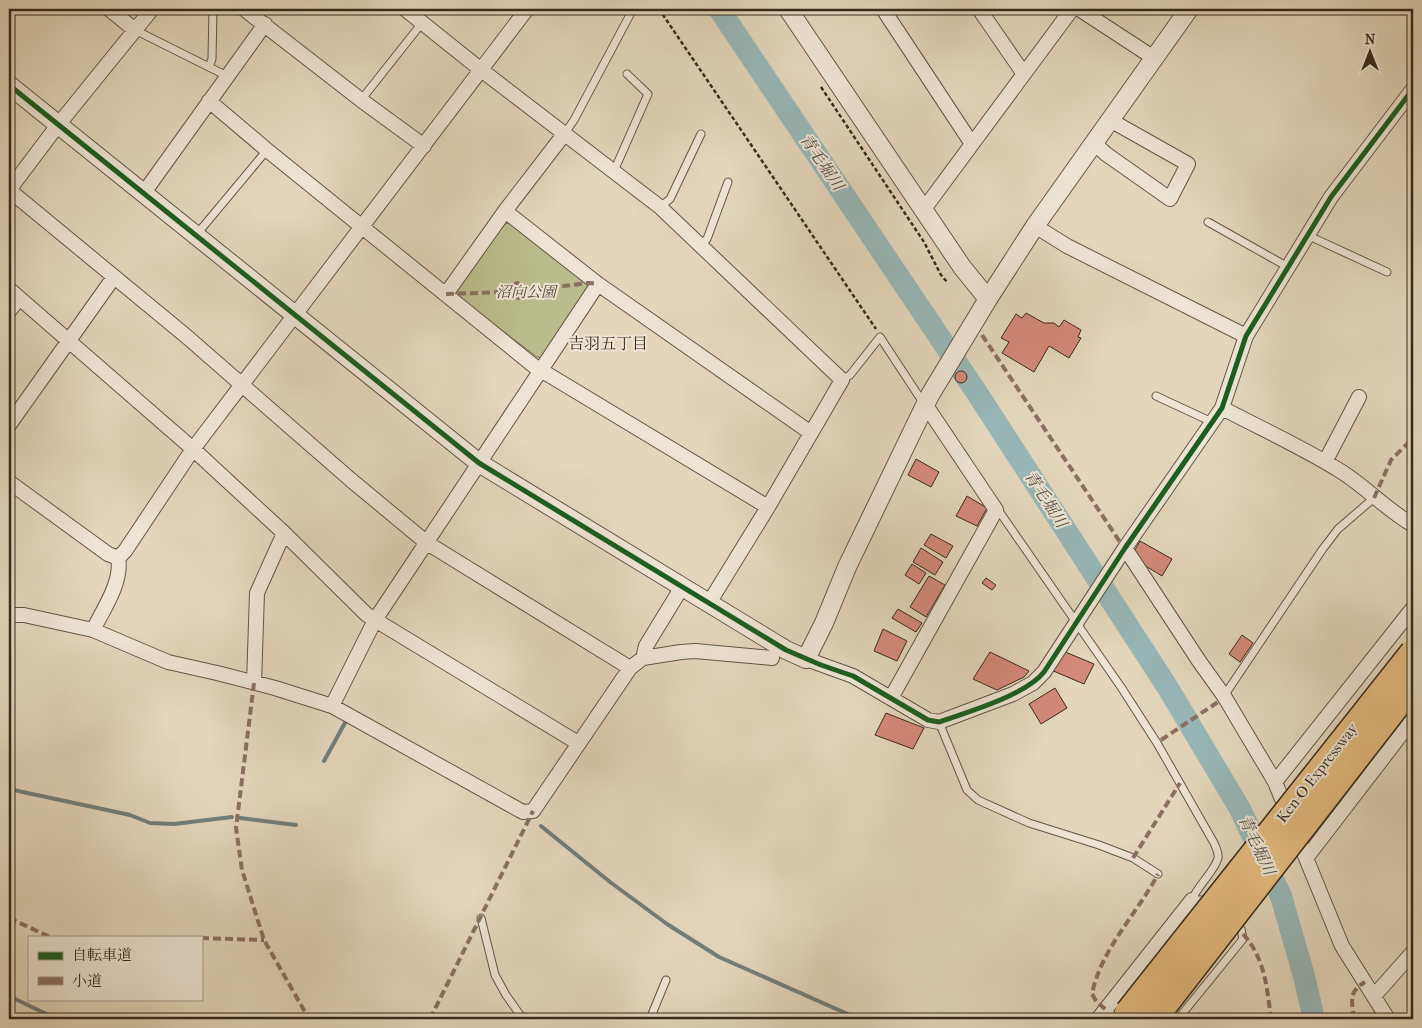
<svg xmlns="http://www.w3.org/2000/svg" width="1422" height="1028" viewBox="0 0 1422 1028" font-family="'IM FELL French Canon','Noto Serif JP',serif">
<rect width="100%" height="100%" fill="#e3d6bb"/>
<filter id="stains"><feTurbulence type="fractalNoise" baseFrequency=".004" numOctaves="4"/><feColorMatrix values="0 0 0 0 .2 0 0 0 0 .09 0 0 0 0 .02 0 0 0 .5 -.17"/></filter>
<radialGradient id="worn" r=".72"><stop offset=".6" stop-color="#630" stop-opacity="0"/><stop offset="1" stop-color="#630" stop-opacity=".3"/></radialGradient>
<path fill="#b9bc8c" stroke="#787354" d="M510,223L589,283L588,288L544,358L537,357L457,296L456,288L505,224Z"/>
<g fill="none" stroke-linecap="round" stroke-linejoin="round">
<path stroke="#717f79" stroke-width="4" d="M324,761L346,721
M9,789L130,815L150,823L174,824L232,817
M240,818L296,825
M541,826L610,882L667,924L719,957L859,1019
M9,996L57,1019"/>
<path stroke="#97b7b7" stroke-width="22" d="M719,9L977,393L1168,688L1240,809L1281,896L1304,976L1314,1019"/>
</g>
<path fill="#d4897a" stroke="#382a1d" d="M1026,313L1044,323H1054L1059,327L1064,320L1081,330L1078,337L1081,338L1069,358L1049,346L1034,372L1002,353L1009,342L1001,338L1016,314L1022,318Z
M955 377a6 6 0 1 1 12 0a6 6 0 1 1-12 0Z
M916,459L939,472L931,487L908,475Z
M967,496L987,508L977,526L956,516Z
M931,534L953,546L946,558L924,545Z
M1140,541L1172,559L1162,576L1139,562L1132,555Z
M921,548L943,562L935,575L913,562Z
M912,564L926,573L919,584L905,575Z
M929,576L945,585L926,617L910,607Z
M986,578L996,585L992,590L982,583Z
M898,609L922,623L916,632L892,618Z
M883,629L907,641L897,661L874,651Z
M1242,635L1253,643L1240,662L1229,654Z
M1063,651L1094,664L1084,684L1051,670Z
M990,652L1029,671L1024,677L997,690L973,679Z
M1055,688L1067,708L1041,724L1029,704Z
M886,713L924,728L913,749L875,735Z"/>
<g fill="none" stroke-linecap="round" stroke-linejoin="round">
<defs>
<path id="service" d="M135,30L227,76
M209,67L212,59L213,9
M361,100L422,23
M565,133L574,120L633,9
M614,171L648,94L627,74
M660,207L670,199L701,134
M1208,222L1288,267
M197,234L267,150
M1307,235L1387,272
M700,245L707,239L728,182
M9,317L22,300
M842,380L850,375L880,337L924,404
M1156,396L1212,422
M996,510L1001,514L1121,687L1157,743L1214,843C1216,848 1219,853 1218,858C1215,871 1197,886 1192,900H1203L1209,904
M1224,696L1322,550L1338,529L1374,498
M939,722L967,790L978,800L1029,823L1099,845L1133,858L1158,874
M481,918L495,975L506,995L523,1019
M1105,1009L1117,1019
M650,1019L666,980
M1178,1019L1243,939L1241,929L1233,923"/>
<path id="minor" d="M109,9L135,30
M244,9L361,100L424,146
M405,9L480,69L660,207L842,380L768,507L709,603
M883,9L972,144
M979,9L1024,74
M1079,9L1154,58
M209,101L267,150L534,366L768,507
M1094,143L1106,154L1170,199L1188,164L1110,120
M9,190L186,336L351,480L427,543L630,668
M9,190L58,125L152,9
M143,194L265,24
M924,209L1072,9
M505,211L598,284L811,433
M1035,226L1067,246L1246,336
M9,289L193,449L284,533L367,615L578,743
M446,294L505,211L565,133
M1222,408C1262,429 1304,448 1342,472C1367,488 1387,510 1413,525
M9,425L114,277
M1325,462L1359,397
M9,482L108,554L118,558
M1125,548L1199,661L1224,696L1275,782L1342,946L1388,1019
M118,558L125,551L193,449L527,9
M9,615H24L93,630L168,662L217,673L275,688L332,706L523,812L533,811L630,668L643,658L681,652L695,651L772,658
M93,630C103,610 123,581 118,558
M643,658L646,646L682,587
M806,659L853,676L928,720L939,722L1013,694L1033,683L1044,672L1125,548L1222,408L1246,336L1331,197L1413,89
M254,683L257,593L284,533
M891,698L996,510L925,404
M332,706L375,620L598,284
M1275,782L1413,608
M1307,857L1413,719
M1374,996L1413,952
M1098,1019L1192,900"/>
<path id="tertiary" d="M788,9L962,267L988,299
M9,85L479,463L786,650L806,659L824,623L847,567L930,395L988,299L1035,226L1189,9"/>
</defs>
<use href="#service" stroke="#635544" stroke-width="9"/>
<use href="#minor" stroke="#635544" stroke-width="16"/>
<use href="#tertiary" stroke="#635544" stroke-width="20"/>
<path stroke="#382a1d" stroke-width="2.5" stroke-dasharray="4 2.5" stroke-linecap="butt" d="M659,9L876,329
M821,87L924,242L941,275L948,283"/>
<use href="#service" stroke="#ede4d3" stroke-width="7"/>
<use href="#minor" stroke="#ede4d3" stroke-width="14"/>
<use href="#tertiary" stroke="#ede4d3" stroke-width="18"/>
<defs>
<path id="motorway-bridge" d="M1128,1012L1413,652
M1154,1019L1413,685"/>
</defs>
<use href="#motorway-bridge" stroke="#382a1d" stroke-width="28" stroke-linecap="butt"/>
<use href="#motorway-bridge" stroke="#e2bb7e" stroke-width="25"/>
<path stroke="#8d6e63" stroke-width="4" stroke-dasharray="8 4" stroke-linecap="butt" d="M503,292L517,283L530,290
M446,294L503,292L518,298L530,290L589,283L598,284
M982,335L1120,542
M1374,498L1391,460L1413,438
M254,683L236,828L242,870L264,940L309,1019
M1161,740L1221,700
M1133,858L1180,783
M9,918L50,937
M1243,934C1265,958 1267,988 1271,1019
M201,938L264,940
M1105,1009L1096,1001L1092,994C1101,949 1137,914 1158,874
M430,1019L533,811
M1354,1019C1352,1001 1348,992 1365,982"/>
<defs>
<path id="cycleway" d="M9,85L479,463L786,650L821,665L853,676L928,720L939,722C968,712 1026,695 1044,672L1125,548L1222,408L1246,336L1331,197L1413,89"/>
</defs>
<use href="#cycleway" stroke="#ede4d3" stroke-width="8"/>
<use href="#cycleway" stroke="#1b5e20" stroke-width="5"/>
</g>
<g text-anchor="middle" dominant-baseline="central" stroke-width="4" stroke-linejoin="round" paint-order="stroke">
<g font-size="15" font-style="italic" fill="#524733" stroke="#ede4d3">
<text x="526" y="292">沼向公園</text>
</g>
<g font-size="15" fill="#382a1d" stroke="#ede4d3">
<text transform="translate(1317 773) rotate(-52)">Ken-O Expressway</text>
</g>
<g font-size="16" font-style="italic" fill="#504d44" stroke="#ede4d3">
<text transform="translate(822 162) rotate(56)">青毛堀川</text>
<text transform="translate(1046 499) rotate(57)">青毛堀川</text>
<text transform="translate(1257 845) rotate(65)">青毛堀川</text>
</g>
<g font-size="16" fill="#382a1d" stroke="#ede4d3">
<text x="608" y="343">吉羽五丁目</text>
</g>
</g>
<rect width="1422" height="1028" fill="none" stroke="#e3d6bb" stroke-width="30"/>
<rect x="10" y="10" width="1402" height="1008" fill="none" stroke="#382a1d" stroke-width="2.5"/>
<rect x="15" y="15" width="1392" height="998" fill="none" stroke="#382a1d"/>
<rect x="28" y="936" width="175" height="65" fill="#ede4d3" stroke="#a59a8a"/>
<rect x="38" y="952" width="25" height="8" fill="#1b5e20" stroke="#a59a8a"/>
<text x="72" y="960" font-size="15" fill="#382a1d">自転車道</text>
<rect x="38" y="977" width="25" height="8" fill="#8d6e63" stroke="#a59a8a"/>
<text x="72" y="986" font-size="15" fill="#382a1d">小道</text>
<g transform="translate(1370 52)" stroke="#ede4d3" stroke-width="4" paint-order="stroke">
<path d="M0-4L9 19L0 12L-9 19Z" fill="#382a1d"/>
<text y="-8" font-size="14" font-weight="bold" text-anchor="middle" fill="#382a1d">N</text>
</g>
<rect width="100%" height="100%" filter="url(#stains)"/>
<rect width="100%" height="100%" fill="url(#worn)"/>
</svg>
